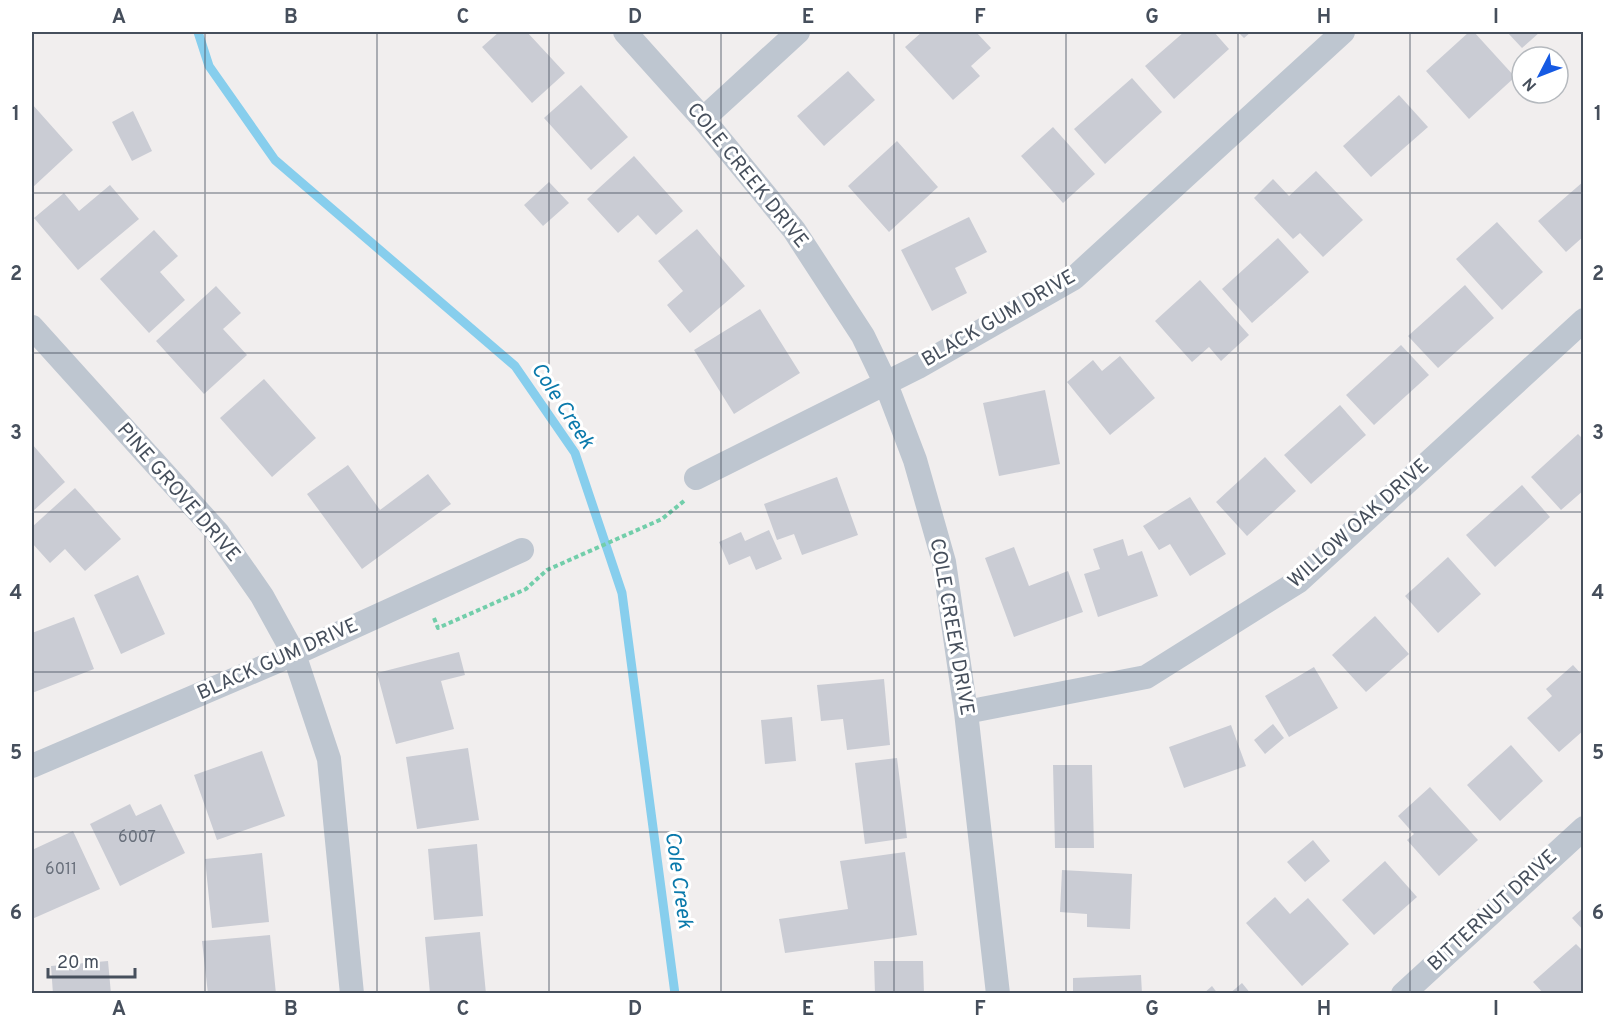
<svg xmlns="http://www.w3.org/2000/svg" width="1615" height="1025" viewBox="0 0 1615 1025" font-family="Overpass,sans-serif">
<rect width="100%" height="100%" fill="#f1eeee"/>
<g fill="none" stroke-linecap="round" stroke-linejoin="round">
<path stroke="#87ceed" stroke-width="9" d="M198,32L209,66L275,160L515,366L575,453L622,593L675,994"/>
</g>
<path fill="#caccd4" d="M499,32H527L565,73L532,103L482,47Z
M922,32H976L991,48L971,66L980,76L953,100L905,47Z
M1184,32H1214L1229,49L1174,99L1145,66Z
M1238,32H1251L1244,38Z
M1469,32H1474L1515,77L1469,119L1426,71Z
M1507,32H1540L1522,48Z
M848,71L875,100L824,146L797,116Z
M1132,78L1162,112L1105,164L1074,129Z
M581,85L628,137L591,170L544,118Z
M1399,95L1428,127L1371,177L1343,146Z
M32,104L73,150L32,188Z
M133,111L152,151L132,161L112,122Z
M1053,127L1095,174L1063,203L1021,156Z
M897,141L938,187L889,232L848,186Z
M634,156L683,211L656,235L638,215L618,233L587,199Z
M1316,171L1363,220L1323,257L1300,233L1293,239L1254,198L1273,179L1289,196Z
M1584,181V236L1566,252L1538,221Z
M549,182L569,203L543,226L524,205Z
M110,185L139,219L78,270L34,218L64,193L79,211Z
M969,217L987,252L955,268L967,293L932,311L901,250Z
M1497,222L1543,272L1502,310L1456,259Z
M697,229L745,286L690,333L667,305L683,291L658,261Z
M154,230L178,256L160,272L185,300L149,333L100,279Z
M1278,238L1309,272L1252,323L1222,289Z
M1200,280L1249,335L1221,361L1209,347L1192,362L1155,321Z
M1465,285L1494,318L1438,368L1408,336Z
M216,286L241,313L223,329L247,355L204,394L156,341Z
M760,309L800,373L734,414L694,350Z
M1401,345L1429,375L1374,425L1346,395Z
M1120,356L1155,398L1110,435L1067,382L1093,360L1102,371Z
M264,379L316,438L272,477L220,418Z
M1045,390L1060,464L999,476L983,403Z
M1340,405L1366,435L1311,484L1284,455Z
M1578,434L1584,440V490L1561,510L1531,477Z
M32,444L65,482L32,512Z
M1265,457L1296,491L1247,536L1216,502Z
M348,465L380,510L428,474L451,504L362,569L307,494Z
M837,477L858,535L802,555L794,534L777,540L764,504Z
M1522,485L1550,517L1495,567L1466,535Z
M75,488L121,539L85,571L65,549L50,563L32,543V527Z
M1190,497L1226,554L1190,576L1170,544L1159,550L1143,526Z
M769,530L782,559L756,570L750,556L729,565L719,542L741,532L745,541Z
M1123,539L1128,556L1142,551L1158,596L1098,617L1084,574L1100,569L1093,549Z
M1014,547L1029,586L1068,571L1083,612L1014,637L985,558Z
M1448,557L1481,594L1438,633L1405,596Z
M138,575L165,634L121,654L94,595Z
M1375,616L1409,654L1366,692L1332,655Z
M74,617L94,669L32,693V633Z
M459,652L465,675L441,681L454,729L396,744L377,673Z
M1573,665L1584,677V730L1559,752L1527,718L1552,696L1546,689Z
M1314,667L1338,708L1289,737L1265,696Z
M884,679L890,745L847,750L843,719L821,721L817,685Z
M792,717L796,761L765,764L761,720Z
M1273,724L1284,738L1265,754L1254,740Z
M1231,725L1246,766L1184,788L1169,747Z
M1511,745L1543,781L1500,821L1467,785Z
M468,748L479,820L417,829L406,757Z
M262,751L285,816L217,840L194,775Z
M897,758L907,838L865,844L855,763Z
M1053,765H1092L1094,848H1055Z
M1430,787L1478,840L1439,876L1407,840L1414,834L1398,816Z
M130,804L136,816L161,804L185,853L120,886L90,824Z
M73,831L100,889L32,919V850Z
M1313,840L1330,861L1305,882L1287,862Z
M477,844L483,916L434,920L428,849Z
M905,852L917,935L785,953L779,919L848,909L840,861Z
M262,853L269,922L212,928L205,859Z
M1385,861L1417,897L1374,935L1342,900Z
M1062,870L1132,874L1130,929L1087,927V914L1060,912Z
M1275,897L1290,914L1308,898L1349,944L1302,986L1246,923Z
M1584,907V931L1572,918Z
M480,932L486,994H430L425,937Z
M270,935L276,994H208L202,941Z
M1576,944L1584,952V994H1544L1533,982Z
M108,961L111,994H53L51,966Z
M874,961H923L924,994H875Z
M1141,975L1142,994H1073V978Z
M1242,983L1251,994H1229Z
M1212,986L1218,994H1203Z"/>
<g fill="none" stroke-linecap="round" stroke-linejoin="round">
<path stroke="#72ceaa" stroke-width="4" stroke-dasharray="4.5 3" stroke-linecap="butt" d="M434,618L438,628L526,589L547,570L662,519L684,501"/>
<path stroke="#bec6d0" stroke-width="24" d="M625,32L703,119L794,230L863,336L886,384L915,460L944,562L966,712L998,994
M703,119L798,32
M32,327L218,533L262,596L294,654L329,759L352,994
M696,478L918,367L1074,278L1343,32
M966,712L1146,677L1299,581L1584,320
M32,766L294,654L522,550
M1403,994L1584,828"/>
</g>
<path fill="none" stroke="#464f5c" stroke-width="1.5" stroke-opacity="0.55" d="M205,32V994M377,32V994M549,32V994M721,32V994M894,32V994M1066,32V994M1238,32V994M1410,32V994M32,193H1584M32,353H1584M32,512H1584M32,672H1584M32,832H1584"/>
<g text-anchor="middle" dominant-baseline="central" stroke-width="6" stroke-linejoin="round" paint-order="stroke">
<g font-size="16" fill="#676e7a">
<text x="137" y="838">6007</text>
<text x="61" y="870">6011</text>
</g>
<g font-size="20" fill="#464f5c" stroke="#fff">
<text transform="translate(747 176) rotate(51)">COLE CREEK DRIVE</text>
<text transform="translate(999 319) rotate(-30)">BLACK GUM DRIVE</text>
<text transform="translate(178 493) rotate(49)">PINE GROVE DRIVE</text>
<text transform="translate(1359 524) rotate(-42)">WILLOW OAK DRIVE</text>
<text transform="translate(951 627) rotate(80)">COLE CREEK DRIVE</text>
<text transform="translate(278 660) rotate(-24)">BLACK GUM DRIVE</text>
<text transform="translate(1493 911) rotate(-43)">BITTERNUT DRIVE</text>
</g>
<g font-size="21" font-style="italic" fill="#0a79ab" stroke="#fff">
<text transform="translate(562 406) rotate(57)">Cole Creek</text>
<text transform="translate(678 880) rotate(82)">Cole Creek</text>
</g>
</g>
<rect width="1615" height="1025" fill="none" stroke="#ffffff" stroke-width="66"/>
<g transform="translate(1540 75) rotate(228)"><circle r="28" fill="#ffffff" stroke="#b5b9be" stroke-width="1.5"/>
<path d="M0-4.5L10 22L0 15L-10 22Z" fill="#165ae3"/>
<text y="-9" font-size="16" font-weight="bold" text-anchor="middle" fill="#464f5c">N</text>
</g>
<path d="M48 968v9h87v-9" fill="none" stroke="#464f5c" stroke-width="3"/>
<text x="57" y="968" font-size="18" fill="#464f5c" stroke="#ffffff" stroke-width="4.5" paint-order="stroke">20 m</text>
<rect x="33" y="33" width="1549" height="959" fill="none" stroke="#464f5c" stroke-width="2"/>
<g font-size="20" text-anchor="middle" font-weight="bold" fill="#464f5c">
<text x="119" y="23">A</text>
<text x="291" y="23">B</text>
<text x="463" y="23">C</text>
<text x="635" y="23">D</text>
<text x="808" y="23">E</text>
<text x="980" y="23">F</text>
<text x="1152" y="23">G</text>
<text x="1324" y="23">H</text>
<text x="1496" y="23">I</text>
<text x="16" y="120">1</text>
<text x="1598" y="120">1</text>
<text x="16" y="280">2</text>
<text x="1598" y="280">2</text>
<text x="16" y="439">3</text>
<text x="1598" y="439">3</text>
<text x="16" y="599">4</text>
<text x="1598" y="599">4</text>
<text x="16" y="759">5</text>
<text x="1598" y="759">5</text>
<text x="16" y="919">6</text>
<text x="1598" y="919">6</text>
<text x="119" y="1015">A</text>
<text x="291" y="1015">B</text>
<text x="463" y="1015">C</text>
<text x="635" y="1015">D</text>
<text x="808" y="1015">E</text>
<text x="980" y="1015">F</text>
<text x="1152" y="1015">G</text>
<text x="1324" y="1015">H</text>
<text x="1496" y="1015">I</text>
</g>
</svg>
